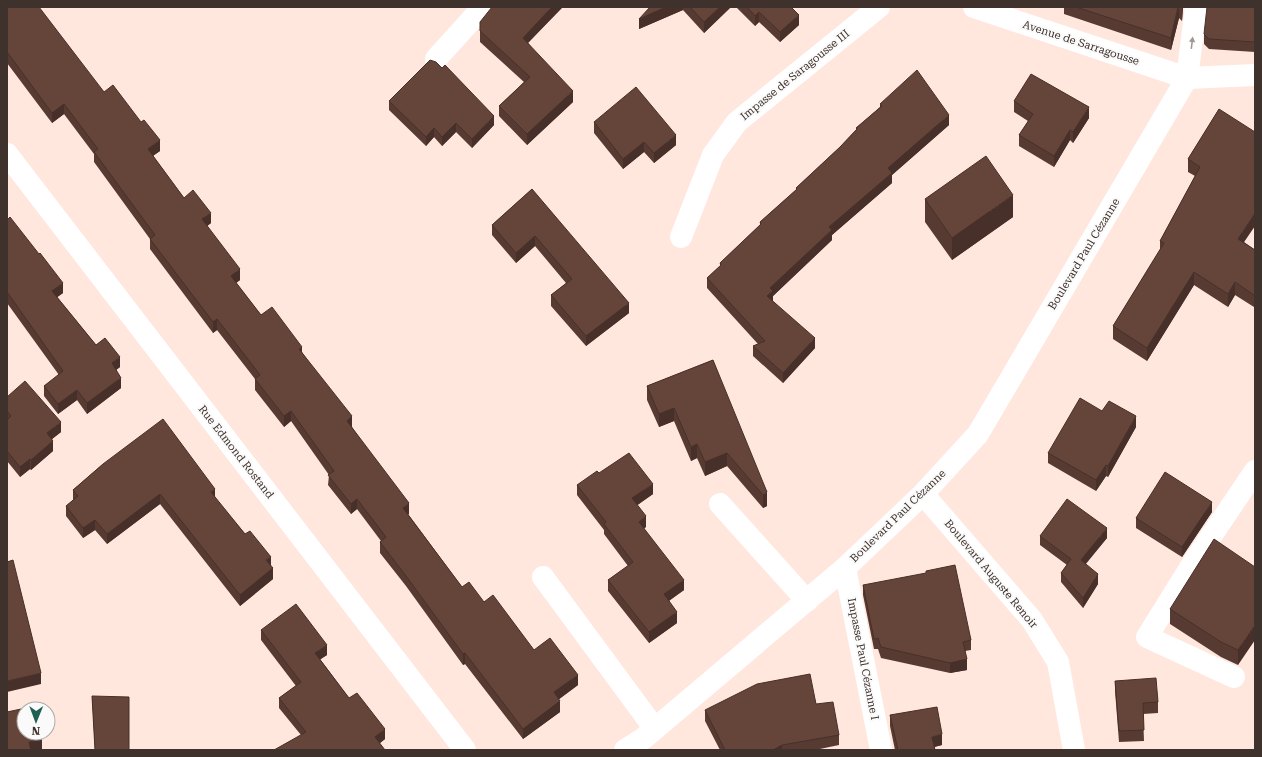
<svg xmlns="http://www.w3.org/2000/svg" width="1262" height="757" viewBox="0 0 1262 757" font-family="'Roboto Serif',serif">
<rect width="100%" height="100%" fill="#ffe7de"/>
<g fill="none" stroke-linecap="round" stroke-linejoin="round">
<path stroke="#fff" stroke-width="22" d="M974,7L1187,78L1255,75
M436,59L483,7
M7,154L465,750
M681,237L713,155L737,122L879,7
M923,494L1032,620L1058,662L1074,750
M720,504L807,601
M845,568L881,750
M543,577L655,729
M1234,677L1147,637L1193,563L1255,471
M625,750L644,738L845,568L923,494L978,434L1187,78L1196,7"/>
</g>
<path fill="#573b32" d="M7,7L104,92L160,151L153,156L184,198L211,223L207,226L240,280L236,283L261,315L302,352L352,427L409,514H408L462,587L484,602L534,650L578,685L559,699L560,712L523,739L465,664L463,665L406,586L380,553V542L381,541L357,509L351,514L328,485L329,475L291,421L284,427L255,390V379L217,330L213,333L150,249V239L94,162V154L64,114L52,123L7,63Z
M562,7L528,43L573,102L527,145L499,116V106L524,82L480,42V22Z
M650,7H731L704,33L683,10L639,29Z
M736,7H791L799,25L780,42L759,22L755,26Z
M1064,7H1183L1182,21L1179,18L1171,50L1064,14Z
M1255,7V52L1209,49L1204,44V34Z
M389,101L494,125L472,148L456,132L442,146L434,137L426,146L389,110Z
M1014,101L1089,118L1073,143L1070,140L1054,167L1019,146V135L1028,121L1014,112Z
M880,104L949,125L892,175V183L832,235V240L773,296V301L815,348L783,383L753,356V346L758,344L707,288V278L720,266V263L760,225V222L796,190V188L840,147L856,130V128L880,107Z
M1219,109L1244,242L1255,250L1254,307L1235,295L1228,307L1194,285L1147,361L1113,339V326L1160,250V241L1195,176L1188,172V159Z
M594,122L676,145L654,163L644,152L623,169L594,133Z
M532,189L629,313L586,346L551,306V295L566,283L535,246L516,263L492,235V225Z
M925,199L1013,217L952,260L925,222Z
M7,220L63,293L57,297L96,345L120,367L116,370L121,388L87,414L77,400L58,414L44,396V386L59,375L7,303Z
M713,360L767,506L763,508L727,466L705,476L697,458L691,461L674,421L659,427L647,400V386Z
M7,397L61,432L52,439L53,451L31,470L30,469L20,477L7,461Z
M1102,411L1136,427L1108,477L1106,476L1096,491L1048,463V453Z
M103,464L215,498L271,565L273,579L240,606L160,504L107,544L95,530L83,538L66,516V506L73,500V490Z
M599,473L653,494L637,505L646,527L644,528L684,590L669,601L677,623L649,643L608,591V580L628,566L604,534V530L577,495V485Z
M1212,512L1182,557L1136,528V518Z
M1040,536L1107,538L1085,564L1098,584L1083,608L1061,582V573L1067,565L1040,545Z
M1255,567L1238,665L1221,657L1170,624V609Z
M863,585L971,640V650L965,651L967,670L950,673L881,658L878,649H874L863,595Z
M261,630L327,655L320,659L349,698L385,739L380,743L301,735L279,708V698L296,686L261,640Z
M1115,681L1158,702V713L1143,714L1144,741L1119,742L1115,691Z
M92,696L129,750H95Z
M816,704L839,735V745L815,750H720L705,721V710Z
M890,715L942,745L935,747V750H895L890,726Z"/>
<path fill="#473029" d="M552,7H562V8L523,48V38Z
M666,7H683V10L639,29V19Z
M720,7H731L704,33V22Z
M1179,7V18L1171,50V38Z
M1182,7H1183L1182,21Z
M759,12V22L755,26V16Z
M799,15V25L780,42V32Z
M573,91V102L527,145V134Z
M64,104V114L52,123V113Z
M1089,107V118L1073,143V132Z
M949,115V125L892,175V183L832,235V240L773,296V301L767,296L770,288L829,227L888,168Z
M494,116V125L472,148V139Z
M456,123V132L442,146V137Z
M434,128V137L426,146V137Z
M1070,130V140L1054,167V156Z
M676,135V145L654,163V153Z
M160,140V151L148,159V149Z
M644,142V152L623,169V159Z
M1013,195V217L952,260V238Z
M211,213V223L202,230V219Z
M1255,213V226L1238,251V239Z
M535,236V246L516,263V253Z
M240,269V280L231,287V276Z
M1194,272V285L1147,361V348Z
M1235,282V295L1228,307V294Z
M63,283V293L52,301V291Z
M1255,294V306L1254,307V295Z
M629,303V313L586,346V336Z
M217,319V330L213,333V322Z
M815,338V348L783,383V373Z
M302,347V357L299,349Z
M120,357V367L112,373V363Z
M121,378V388L87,414V403Z
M77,390V400L58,414V404Z
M674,408V421L659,427V414Z
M291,411V421L284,427V416Z
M352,416V427L347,431V421Z
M1136,416V427L1108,477V466Z
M61,422V432L47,443V433Z
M53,441V451L31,470V460Z
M697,444V458L691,461V447Z
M727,453V466L705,476V462Z
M30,459V469L20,477V467Z
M1106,465V476L1096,491V480Z
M653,484V494L632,509V498Z
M215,489V499L211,492Z
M767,492V506L763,508V495Z
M160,494V504L107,544V534Z
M357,499V509L351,514V504Z
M1212,502V512L1182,557V547Z
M409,503V514L403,518V508Z
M646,516V527L639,532V522Z
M95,520V530L83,538V528Z
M1107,528V538L1081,570V560Z
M271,557V567L266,560Z
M273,568V579L240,606V595Z
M1098,574V584L1083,608V598Z
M684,580V590L664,604V594Z
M677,612V623L649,643V632Z
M1255,625V640L1238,665V650Z
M327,645V655L315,663V653Z
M465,653V664L463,665V654Z
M967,659V670L950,673V663Z
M41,673V684L7,692V681Z
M578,675V685L554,703V692Z
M560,701V712L523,739V729Z
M385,729V739L375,747V737Z
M942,734V745L932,747V737Z
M42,739V749L29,750V742Z
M782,745V750H773Z"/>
<path fill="#65453a" stroke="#473029" d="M7,7H39L104,92L113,85L141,122L144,120L160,140L148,149L184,198L193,190L211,213L202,219L240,269L231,276L261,315L272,307L302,347L299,349L352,416L347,421L409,503L403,508L462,587L469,582L484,602L493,595L534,650L550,638L578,675L554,692L560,701L523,729L465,653L463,654L406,576L380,542L386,537L357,499L351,504L328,475L334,471L291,411L284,416L255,379L260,375L217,319L213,322L150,239L155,235L94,152L98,149L64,104L52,113L7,52Z
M492,7H552L523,38L573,91L527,134L499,106L530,77L480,31V22Z
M650,7H666L639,19Z
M690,7H720L704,22Z
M747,7H791L799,15L780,32L759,12L755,16Z
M1076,7H1178L1171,38Z
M1207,7H1255V42L1209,39L1204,34Z
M430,60L436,62L442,68L445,65L494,116L472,139L456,123L442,137L434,128L426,137L389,101Z
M917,70L949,115L888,168L892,173L829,227L832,230L770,288L773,291L767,296L815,338L783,373L753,346L765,341L707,278L721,265L720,263L761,224L760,222L797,189L796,188L840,147L857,129L856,128L882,106L880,104Z
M1031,74L1089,107L1073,132L1070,130L1054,156L1019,135L1033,114L1014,101Z
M636,87L676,135L654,153L644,142L623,159L594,122Z
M1219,109L1255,132V213L1238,239L1255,250V294L1254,295L1235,282L1228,294L1194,272L1147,348L1113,326L1164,243L1160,241L1200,167L1188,159Z
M986,156L1013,195L952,238L925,199Z
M532,189L629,303L586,336L551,295L572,279L535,236L516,253L492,225Z
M10,217L39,254L40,253L63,283L52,291L96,345L105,338L120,357L112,363L121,378L87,403L77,390L58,404L44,386L63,371L7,292V220Z
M713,360L767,492L763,495L727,453L705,462L697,444L691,447L674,408L659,414L647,386Z
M25,381L61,422L47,433L53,441L31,460L30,459L20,467L7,451V420L11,416L7,411V397Z
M1080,398L1102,411L1109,401L1136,416L1108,466L1106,465L1096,480L1048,453Z
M163,419L215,489L211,492L245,534L250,531L271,557L266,560L273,568L240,595L160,494L107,534L95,520L83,528L66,506L78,496L73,490L103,464Z
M629,453L653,484L632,498L646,516L639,522L684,580L664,594L677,612L649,632L608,580L633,562L604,524L606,522L577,485L597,471L599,473Z
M1165,472L1212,502L1182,547L1136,518Z
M1067,499L1107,528L1081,560L1098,574L1083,598L1061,573L1071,559L1040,536Z
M1214,539L1255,567V625L1238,650L1221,642L1170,609Z
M13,560L41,673L7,681V562Z
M955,565L971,640L963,642L967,659L950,663L881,647L878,638L874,639L863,585L926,573V571Z
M296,604L327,645L315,653L349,698L357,693L385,729L375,737L385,750H274L306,732L279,698L301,682L261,630Z
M810,674L816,704L833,702L839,735L782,745L773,750H725L705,710L757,684Z
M1156,678L1158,702L1143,703L1144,730L1119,731L1115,681Z
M92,696L129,697V750H95Z
M35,706V709H24V733H41L42,739L29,742L31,750H7V712Z
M937,707L942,734L932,737L935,750H898L890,715Z"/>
<defs><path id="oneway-solid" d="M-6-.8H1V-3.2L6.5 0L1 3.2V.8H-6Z"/></defs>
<use fill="#9f9895" href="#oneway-solid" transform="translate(1192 43) rotate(-83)"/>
<g text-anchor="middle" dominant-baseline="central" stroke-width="4" stroke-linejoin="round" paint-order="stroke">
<g font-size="11" fill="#3f312b" stroke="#fafafa">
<text transform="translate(1081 43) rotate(18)">Avenue de Sarragousse</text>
<text transform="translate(795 75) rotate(-39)">Impasse de Saragousse III</text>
<text transform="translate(1084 254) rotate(-59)">Boulevard Paul Cézanne</text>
<text transform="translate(236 452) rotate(52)">Rue Edmond Rostand</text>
<text transform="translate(898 516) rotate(-44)">Boulevard Paul Cézanne</text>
<text transform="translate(991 574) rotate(50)">Boulevard Auguste Renoir</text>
<text transform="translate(863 659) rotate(79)">Impasse Paul Cézanne I</text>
</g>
</g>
<rect width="1262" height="757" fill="none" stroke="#3f312b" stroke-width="16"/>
<g transform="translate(36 721) rotate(181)"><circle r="19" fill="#fafafa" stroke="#afaaa7"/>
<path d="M0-3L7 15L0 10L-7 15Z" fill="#1f6253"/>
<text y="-6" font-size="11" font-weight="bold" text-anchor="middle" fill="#3f312b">N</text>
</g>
</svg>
